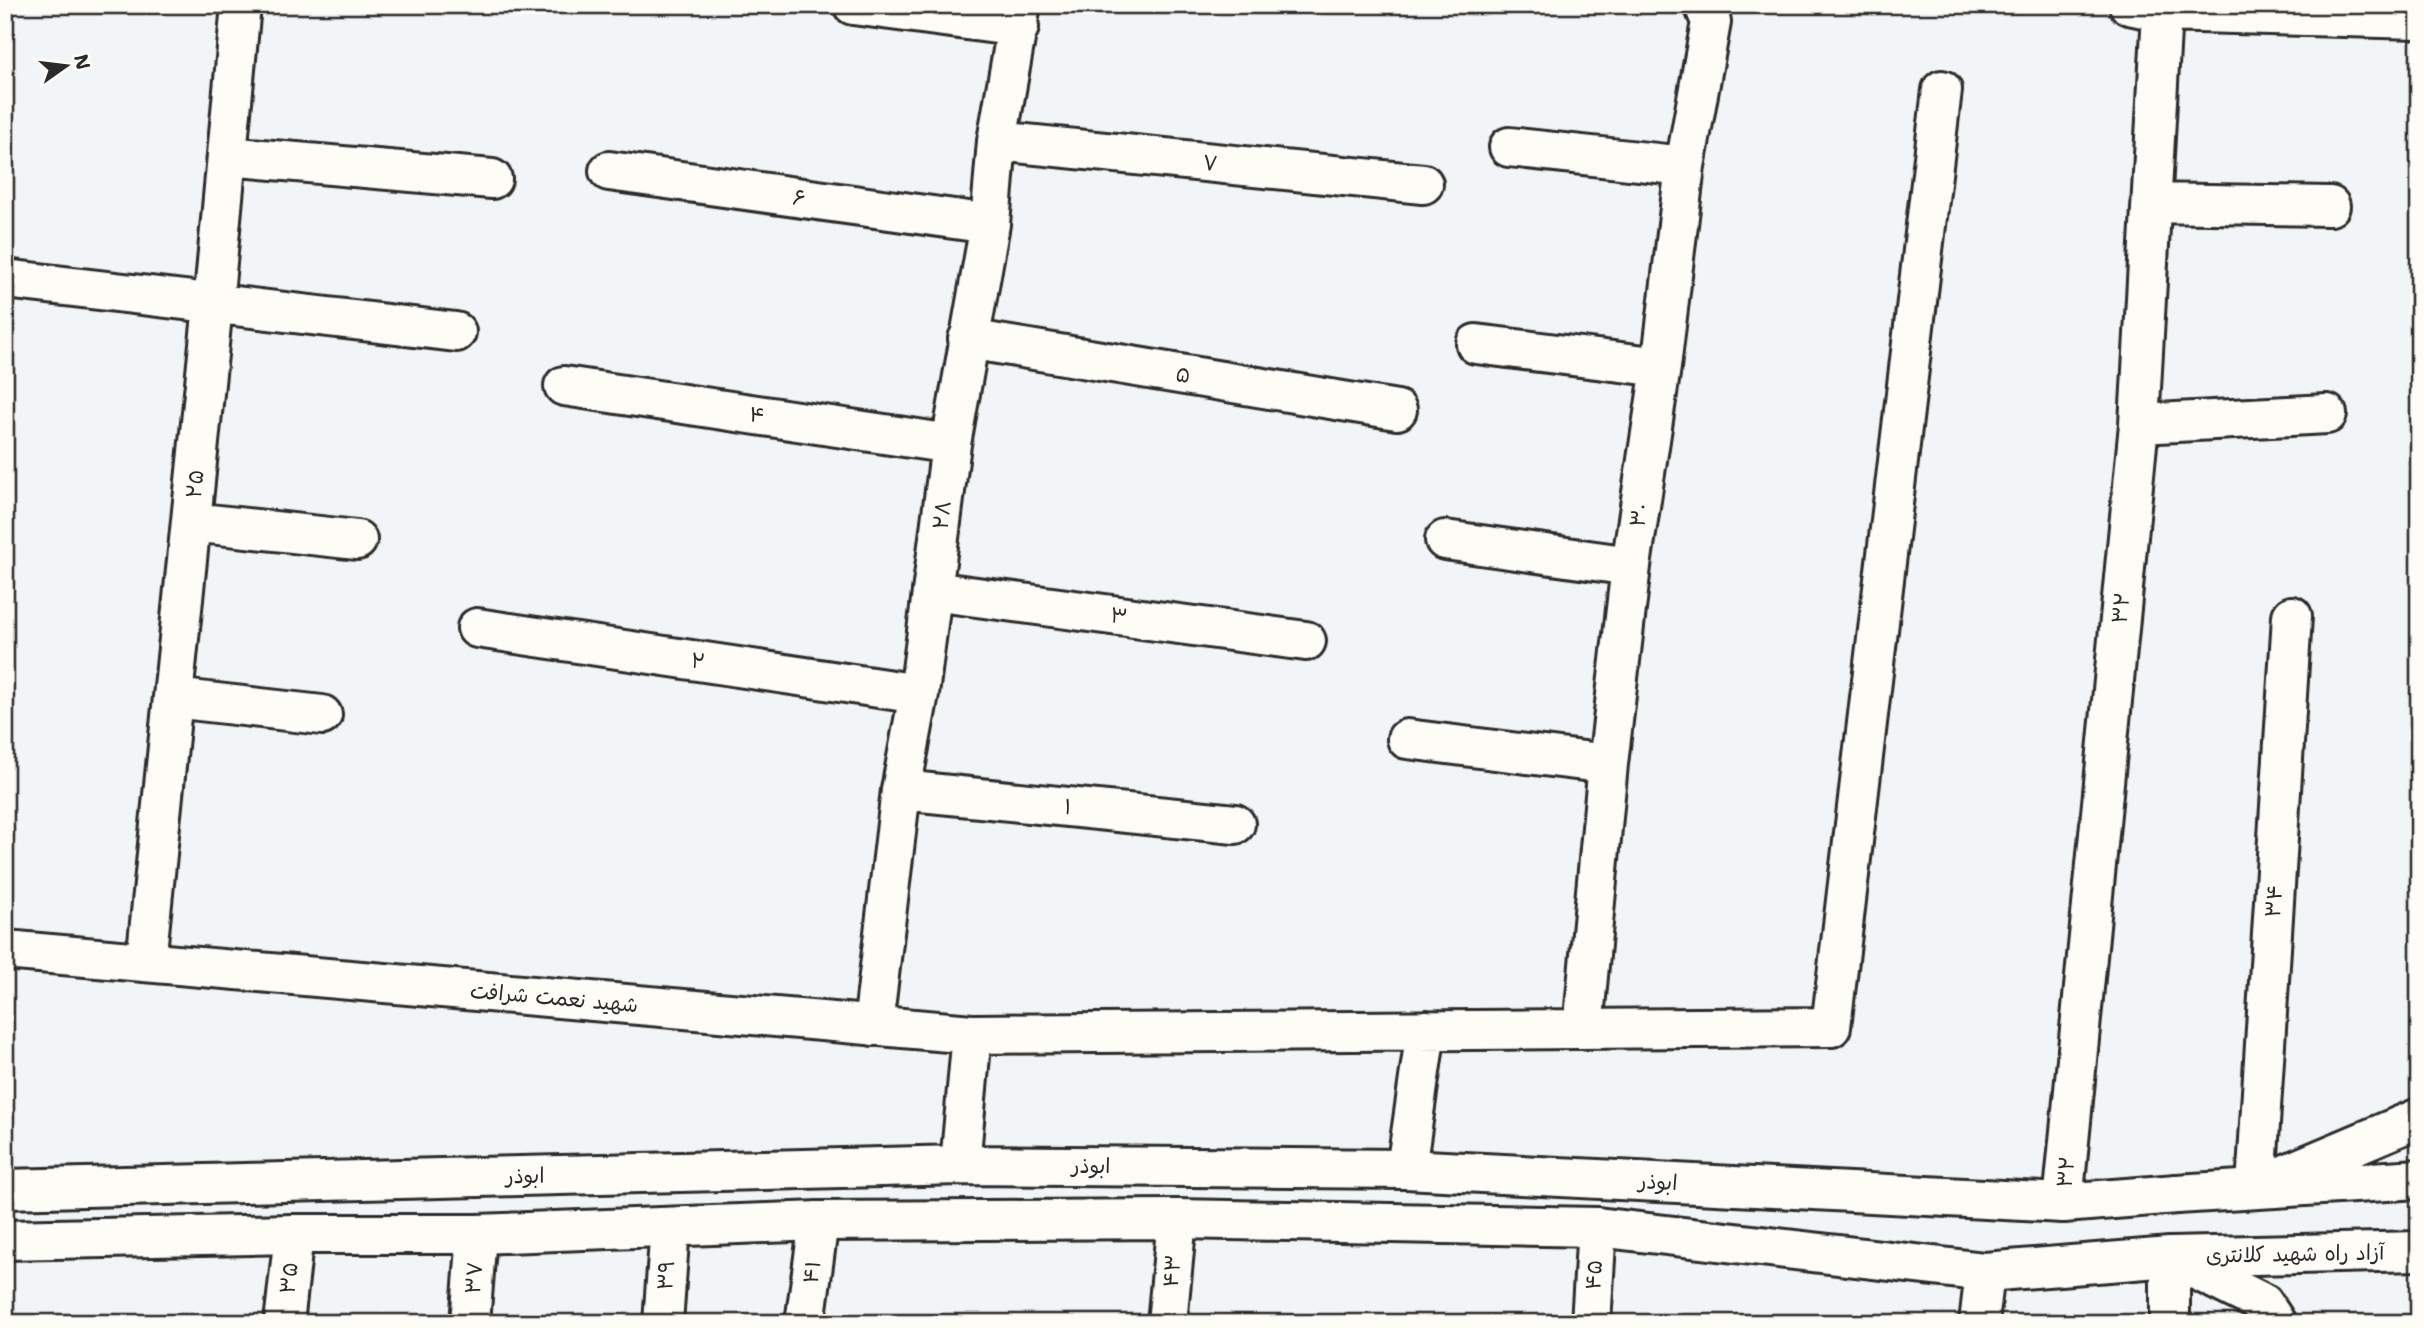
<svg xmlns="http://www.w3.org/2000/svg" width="2424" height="1328" viewBox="0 0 2424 1328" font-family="'Shantell Sans','Playpen Sans Arabic',sans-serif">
<rect width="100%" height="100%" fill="#f2f5f8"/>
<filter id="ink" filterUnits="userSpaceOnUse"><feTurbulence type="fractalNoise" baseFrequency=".0143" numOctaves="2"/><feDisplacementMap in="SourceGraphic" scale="14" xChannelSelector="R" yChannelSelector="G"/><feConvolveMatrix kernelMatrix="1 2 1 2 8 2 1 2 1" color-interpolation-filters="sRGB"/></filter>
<g filter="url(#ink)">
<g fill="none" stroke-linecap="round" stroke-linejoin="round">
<defs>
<path id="street" d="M853,5L1019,27
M2129,5L2162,12L2419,19
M997,141L1423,184
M1509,147L1685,166
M227,156L492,179
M609,171L990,224
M2152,203L2330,206
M5,279L456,332
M968,339L1397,410
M1476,344L1661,367
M564,386L951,444
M2139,424L2327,414
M191,522L357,540
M1445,540L1631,566
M932,591L1306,641
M477,628L919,694
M173,698L322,715
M1407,739L1608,764
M901,790L1235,824
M146,962L213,305L241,5
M873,1026L901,790L919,694L951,444L990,224L997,141L1021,5
M1583,1029L1608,764L1631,566L1661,367L1685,166L1711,22L1704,5
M972,1034L1831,1027L1942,90
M1406,1169L1426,1030
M2256,1187L2292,616
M2063,1203L2139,424L2162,12
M284,1323L294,1234
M470,1323L477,1234
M663,1323L670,1227
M805,1323L819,1221
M1167,1323L1177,1219
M1591,1323L1597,1227
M1979,1323L1985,1272
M2170,1323V1257"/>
<path id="secondary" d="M5,950L972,1034L960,1165
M5,1189L960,1165L1406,1169L2063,1203L2177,1194
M5,1240L294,1234H477L819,1221L1177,1219L1597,1227L1985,1272L2170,1257L2263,1303L2276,1323"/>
<path id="highway" d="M2279,1177L2419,1118
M2177,1194L2419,1179
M2170,1257L2419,1251"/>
</defs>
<use href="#street" stroke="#2b2b2b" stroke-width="44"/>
<use href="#secondary" stroke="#2b2b2b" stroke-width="44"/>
<use href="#highway" stroke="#2b2b2b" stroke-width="44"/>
<use href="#street" stroke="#fdfcf7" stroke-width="38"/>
<use href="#secondary" stroke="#fdfcf7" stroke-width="38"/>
<use href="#highway" stroke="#fdfcf7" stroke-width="38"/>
</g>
</g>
<g text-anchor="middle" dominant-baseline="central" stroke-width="5" stroke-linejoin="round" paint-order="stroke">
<g font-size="21" fill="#2b2b2b" stroke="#fdfcf7">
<text transform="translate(1210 163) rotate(6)">۷</text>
<text transform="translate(799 198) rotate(8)">۶</text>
<text transform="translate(1183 375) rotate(9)">۵</text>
<text transform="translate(757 415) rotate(9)">۴</text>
<text transform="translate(195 484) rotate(-84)">۲۵</text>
<text transform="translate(942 515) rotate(-83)">۲۸</text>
<text transform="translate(1639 515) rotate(-81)">۳۰</text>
<text transform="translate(2121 608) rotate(-84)">۳۲</text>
<text transform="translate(1119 616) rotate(8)">۳</text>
<text transform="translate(698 661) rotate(8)">۲</text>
<text transform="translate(1068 807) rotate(6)">۱</text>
<text transform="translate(2274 901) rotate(-86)">۳۴</text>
<text transform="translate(554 998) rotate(5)">شهید نعمت شرافت</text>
<text x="1091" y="1166">ابوذر</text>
<text transform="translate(2066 1172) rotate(-84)">۳۲</text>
<text transform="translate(525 1176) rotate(-1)">ابوذر</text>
<text transform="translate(1658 1182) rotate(3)">ابوذر</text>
<text transform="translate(2295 1254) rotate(-1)">آزاد راه شهید کلانتری</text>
<text transform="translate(1172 1271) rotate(-85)">۴۳</text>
<text transform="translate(812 1272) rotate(-82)">۴۱</text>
<text transform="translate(666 1275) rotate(-86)">۳۹</text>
<text transform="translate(1594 1275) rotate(-86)">۴۵</text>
<text transform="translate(289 1278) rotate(-84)">۳۵</text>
<text transform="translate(474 1278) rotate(-86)">۳۷</text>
</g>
</g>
<rect width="2424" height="1328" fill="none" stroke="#fdfcf7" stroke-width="28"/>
<rect x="14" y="14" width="2396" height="1300" fill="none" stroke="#2b2b2b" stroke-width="2.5" filter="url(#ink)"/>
<g transform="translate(66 66) rotate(76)" stroke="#fdfcf7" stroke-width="5" paint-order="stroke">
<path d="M0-5L12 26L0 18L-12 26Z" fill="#2b2b2b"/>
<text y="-10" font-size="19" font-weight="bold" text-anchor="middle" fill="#2b2b2b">N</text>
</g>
</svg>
